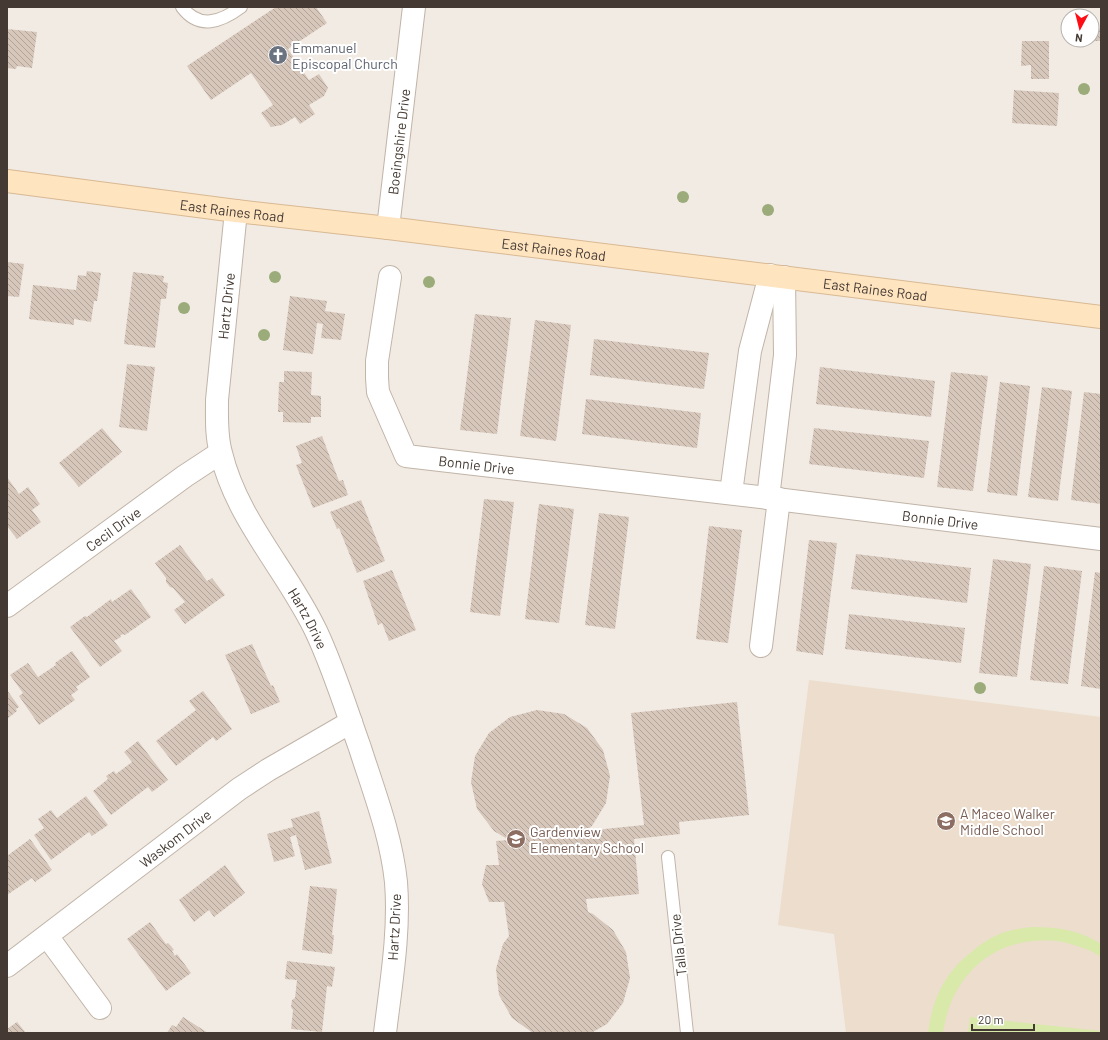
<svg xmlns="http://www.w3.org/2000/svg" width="1108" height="1040" viewBox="0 0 1108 1040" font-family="Barlow,sans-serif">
<defs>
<pattern id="building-back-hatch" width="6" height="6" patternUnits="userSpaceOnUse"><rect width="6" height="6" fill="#d7c7bb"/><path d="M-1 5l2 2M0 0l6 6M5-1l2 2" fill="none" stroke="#b0a399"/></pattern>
</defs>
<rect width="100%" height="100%" fill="#f2ebe3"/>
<path fill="#ecddcc" d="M809,680L1101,717V1033H846L834,934L778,925Z"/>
<path fill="#d8e9aa" d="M1033,927C1057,927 1080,930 1101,944V957C1092,950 1078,946 1067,943C1053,939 1039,940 1025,942C978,950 949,988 943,1033H928C933,997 945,972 974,950C983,942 994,936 1005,932C1014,929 1024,928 1033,927Z
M970,1017L1101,1031V1033H968Z"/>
<path fill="url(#building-back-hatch)" d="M276,7H316L327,23L288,49L309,80L319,74L328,88L324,96L309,105L315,114L300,124L295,117L282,125L271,127L261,113L273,105L251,73L211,100L187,66Z
M1092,28L1101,29V41H1092Z
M7,29L37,32L32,68L17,66L16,69L7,68Z
M1022,41H1049V79H1031V65L1021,66Z
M1014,90L1059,93L1057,126L1012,123Z
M7,262L24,264L19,297L7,296Z
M87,271L101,273L97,301H94L91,322L74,319V325L29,319L33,285L76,290L78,275L86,276Z
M133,272L164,276L163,282L168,283L166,299H161L155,348L124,344Z
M290,296L327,301L325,311L345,314L341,340L321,338L323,324L317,323L313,354L283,350Z
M475,314L511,318L497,434L460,430Z
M535,320L571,325L556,441L520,436Z
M594,339L709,353L704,389L590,375Z
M127,364L155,367L147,431L119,427Z
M820,367L935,381L931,417L816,404Z
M284,371L312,372L311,395L321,396V417H311V423L283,422V412H278L279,382H284Z
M951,372L988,376L973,491L937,487Z
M1000,382L1030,386L1017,496L987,492Z
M1042,387L1072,391L1058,501L1028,497Z
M1084,392L1101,394V504L1071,500Z
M586,399L701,413L697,448L582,434Z
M102,428L122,452L79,487L59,463Z
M814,428L929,441L924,478L809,464Z
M322,436L339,481L343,480L348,495L313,508L296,465L302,463L296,446Z
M7,477L19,494L28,487L40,504L32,510L41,522L17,539L7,526Z
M484,499L514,502L500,616L470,612Z
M361,500L385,561L357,573L339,528L337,529L330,512Z
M539,504L574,509L559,623L525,619Z
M599,513L629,517L615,629L585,625Z
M709,526L742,530L728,643L696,639Z
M809,540L837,543L823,655L796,651Z
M180,545L207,581L212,578L225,595L185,624L174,610L185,602L173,588L170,587L166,582V578L155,563Z
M856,554L971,568L967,603L851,589Z
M993,559L1031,564L1017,677L979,673Z
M1044,566L1082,571L1068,684L1030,680Z
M392,570L416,630L389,641L382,623L378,625L363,581Z
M1095,572L1101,573V689L1081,686Z
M131,589L151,617L125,635L123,634L120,636L121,637L114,641L122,651L100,667L70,627L85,616L87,617L111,599L112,602Z
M849,614L965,628L961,663L845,649Z
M252,644L271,686L273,685L280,702L251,714L225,655Z
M72,651L90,677L76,687L78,690L71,695L75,700L39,725L19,696L23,693L10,675L28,663L38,677L56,665L55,663Z
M7,690L19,707L16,709L17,711L7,719Z
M203,691L232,729L216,741L213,737L176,766L156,741L196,710L189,701Z
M737,702L749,815L679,822L680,834L634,839L639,894L586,899L588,912L593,914L613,930L626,952L630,978L623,1003L607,1024L591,1033H533L512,1018L499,995L496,969L503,944L509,936L504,902H489L482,884L486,865H499L496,841L509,840L494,831L477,809L471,782L475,756L489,733L510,717L537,710L564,714L587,728L603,750L610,776L606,803L592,826L585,831L644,825L631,713Z
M138,741L168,780L152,792L148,787L111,815L93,791L108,779L106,776L114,771L116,774L132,762L124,752Z
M86,796L108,825L92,836L89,832L51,860L34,835L44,828L38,819L51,810L57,818Z
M319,811L332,863L305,870L296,835L290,837L295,856L274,862L267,834L293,827L291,819Z
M30,839L52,870L35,882L32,878L7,895V856Z
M225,865L245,893L214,917L209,910L194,922L179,900Z
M310,886L337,889L332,935H334L332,954L302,950Z
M150,922L166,944L168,943L171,946L174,950L172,951L175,956L177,954L191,973L166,991L127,939Z
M287,961L335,967L332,987L327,986L322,1032L291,1029L293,1010L291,1007L292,1000L295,998L297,980L285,979Z
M183,1017L208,1033H167L172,1025L176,1027Z
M17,1022L26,1033H7V1029Z"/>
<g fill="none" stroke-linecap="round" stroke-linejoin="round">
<defs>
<path id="service" d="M182,7C199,30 221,22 241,7
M668,857L687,1033"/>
<g id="minor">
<path id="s1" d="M236,211L217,400C217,417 216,436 221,453C237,520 287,570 316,631C334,669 346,709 360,748C374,792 391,835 396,882C400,932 391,983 385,1033"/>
<path id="s2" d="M388,228L414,7"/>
<path id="s3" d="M390,277L377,361V378L378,392L406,456L768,498L1101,539"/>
<path d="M731,493L750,351L770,275"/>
<path d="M768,498L785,355L784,277"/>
<path id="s4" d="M7,606L185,476L220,453"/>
<path d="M761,646L779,499"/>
<path d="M47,936L100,1008"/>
<path id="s5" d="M7,966L239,789L268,770L351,722"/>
</g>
<g id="secondary">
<path id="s6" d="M7,181L236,211L388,228L1101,317"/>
</g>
</defs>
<use href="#service" stroke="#c1b4a8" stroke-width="14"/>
<use href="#minor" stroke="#c1b4a8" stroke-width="24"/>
<use href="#secondary" stroke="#d8b993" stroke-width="24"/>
<use href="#service" stroke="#fff" stroke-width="12"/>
<use href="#minor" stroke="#fff" stroke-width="22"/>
<use href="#secondary" stroke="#ffe4c0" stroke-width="22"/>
</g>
<g fill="#9bab7a">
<circle cx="1084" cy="89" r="6"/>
<circle cx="683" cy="197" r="6"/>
<circle cx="768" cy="210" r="6"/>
<circle cx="275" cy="277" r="6"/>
<circle cx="429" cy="282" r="6"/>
<circle cx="184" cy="308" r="6"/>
<circle cx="264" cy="335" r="6"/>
<circle cx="980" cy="688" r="6"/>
</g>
<defs>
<symbol id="church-disc" viewBox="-11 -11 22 22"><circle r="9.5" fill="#6b7280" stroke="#fff"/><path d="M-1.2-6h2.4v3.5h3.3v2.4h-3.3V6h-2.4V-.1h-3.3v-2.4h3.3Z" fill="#fff"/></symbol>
<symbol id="school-disc" viewBox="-11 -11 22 22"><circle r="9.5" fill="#8d6e63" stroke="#fff"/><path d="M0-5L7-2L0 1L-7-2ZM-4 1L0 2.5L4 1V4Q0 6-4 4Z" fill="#fff"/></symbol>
</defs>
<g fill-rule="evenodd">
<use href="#church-disc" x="267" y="44" width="22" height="22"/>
<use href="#school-disc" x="935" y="810" width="22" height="22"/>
<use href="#school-disc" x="505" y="828" width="22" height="22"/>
</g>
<g text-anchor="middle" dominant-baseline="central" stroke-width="4" stroke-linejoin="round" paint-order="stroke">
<g font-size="14" fill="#5b616d" stroke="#fff" text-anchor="start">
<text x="292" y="47">Emmanuel<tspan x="292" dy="16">Episcopal Church</tspan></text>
</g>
<g font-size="14" fill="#443a33" stroke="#fff">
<text stroke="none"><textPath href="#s2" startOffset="87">Boeingshire Drive</textPath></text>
<text stroke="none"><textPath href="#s6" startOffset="227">East Raines Road</textPath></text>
<text stroke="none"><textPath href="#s6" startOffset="551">East Raines Road</textPath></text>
<text stroke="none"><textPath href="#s6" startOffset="875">East Raines Road</textPath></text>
<text transform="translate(226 306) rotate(-84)">Hartz Drive</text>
<text stroke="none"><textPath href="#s3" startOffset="257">Bonnie Drive</textPath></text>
<text stroke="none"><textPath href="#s3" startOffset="724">Bonnie Drive</textPath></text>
<text stroke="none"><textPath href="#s4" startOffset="131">Cecil Drive</textPath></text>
<text stroke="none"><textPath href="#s1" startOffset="431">Hartz Drive</textPath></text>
<text stroke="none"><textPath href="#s5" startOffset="211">Waskom Drive</textPath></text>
<text transform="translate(394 927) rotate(-87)">Hartz Drive</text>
<text transform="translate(678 945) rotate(-96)">Talla Drive</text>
</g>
<g font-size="14" fill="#785e54" stroke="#fff" text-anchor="start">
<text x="960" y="813">A Maceo Walker<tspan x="960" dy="16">Middle School</tspan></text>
<text x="530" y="831">Gardenview<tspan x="530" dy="16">Elementary School</tspan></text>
</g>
</g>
<rect width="1108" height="1040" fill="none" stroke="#443a33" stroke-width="16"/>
<g transform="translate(1080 28) rotate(187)"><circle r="19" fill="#ffffff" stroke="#b4b0ad"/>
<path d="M0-3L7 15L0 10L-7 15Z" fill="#ff0d15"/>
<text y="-6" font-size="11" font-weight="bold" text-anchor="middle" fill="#443a33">N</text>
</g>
<path d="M972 1024v6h62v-6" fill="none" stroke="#443a33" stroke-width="2"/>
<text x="978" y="1024" font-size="12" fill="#443a33" stroke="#ffffff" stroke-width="3" paint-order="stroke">20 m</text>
</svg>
